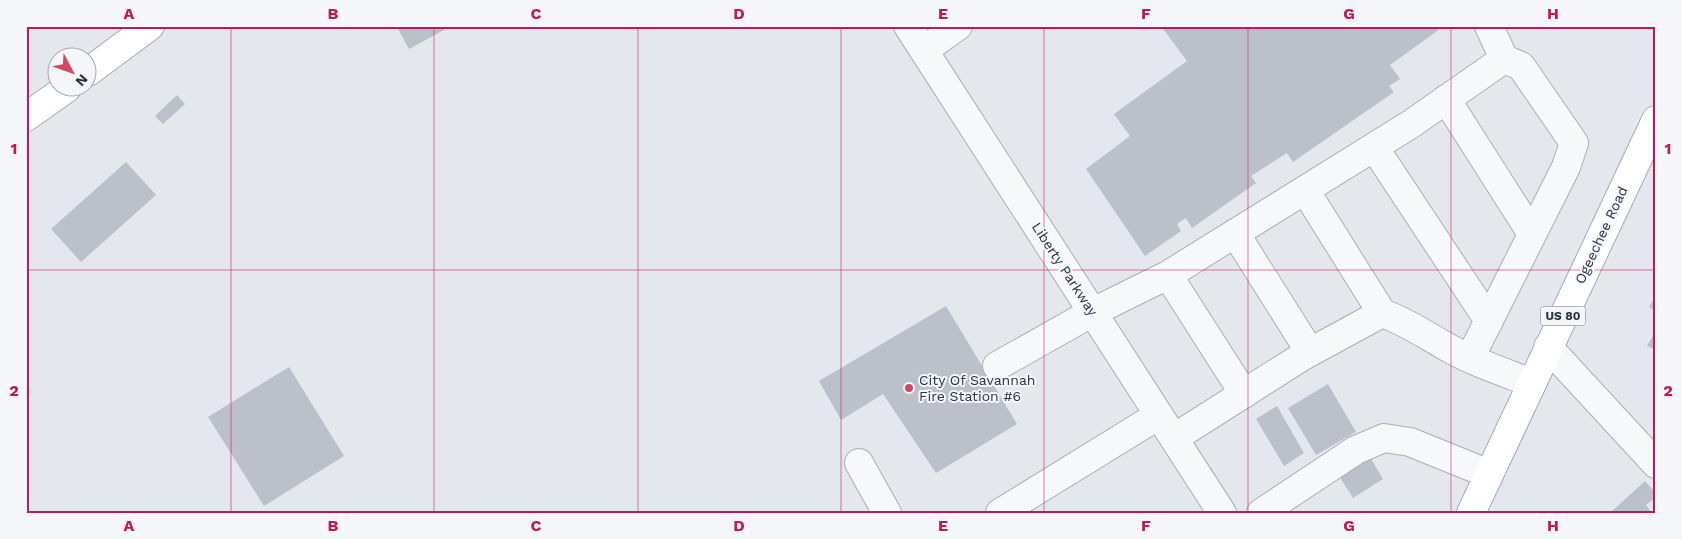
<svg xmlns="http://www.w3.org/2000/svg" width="1682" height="539" viewBox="0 0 1682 539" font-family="'Work Sans',sans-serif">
<rect width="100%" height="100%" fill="#e4e7ec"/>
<path fill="#bbc0ca" d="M399,26H451L409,49L397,27Z
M1161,26H1444L1390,65L1400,79L1389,86L1394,92L1293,162L1287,153L1251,176L1256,183L1192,228L1186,218L1177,224L1181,231L1145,256L1086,169L1130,136L1114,114L1187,61Z
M177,95L185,104L163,124L155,116Z
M126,162L156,195L81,262L51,229Z
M1656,295V311L1649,307Z
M946,306L1017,424L936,473L883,394L841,420L819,381Z
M1656,330V350L1647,346Z
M289,367L344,456L264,506L208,417Z
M1328,384L1356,432L1316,455L1288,408Z
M1277,406L1304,453L1284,466L1256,419Z
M1368,454L1383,479L1353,498L1337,473Z
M1645,481L1656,493V497L1646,505L1652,513H1610Z"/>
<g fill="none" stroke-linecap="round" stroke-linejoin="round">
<defs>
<path id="minor" d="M908,26L1222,513
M1489,26L1504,59
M924,50L958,26
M1446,99L1532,234
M1374,147L1489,321
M1305,190L1382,313
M1235,233L1310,352
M1168,275L1244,394
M1548,347L1656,464
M997,366L1093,312L1168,275L1411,124L1504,59L1521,66L1574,143L1566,167L1470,358
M1174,438L1303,356L1382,313C1407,322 1424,334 1447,347C1473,362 1503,372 1532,383
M859,463L887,513
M1000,513L1159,415
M1261,513L1356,450L1384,438L1410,442L1489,474"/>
<path id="major" d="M88,72L150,26
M26,117L67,88
M1471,513L1656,120"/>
</defs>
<use href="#minor" stroke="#a9aeb7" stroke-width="30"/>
<use href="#major" stroke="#a3abb8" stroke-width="30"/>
<use href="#minor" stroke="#f7f8fa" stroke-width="28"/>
<use href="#major" stroke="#fff" stroke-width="28"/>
</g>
<path fill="none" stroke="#c2185b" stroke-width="1" stroke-opacity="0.55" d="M231,26V513M434,26V513M638,26V513M841,26V513M1044,26V513M1248,26V513M1451,26V513M26,270H1656"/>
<circle fill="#d1495b" stroke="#f4f6f9" stroke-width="2" cx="909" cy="388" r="5"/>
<g text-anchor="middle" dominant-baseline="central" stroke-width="4" stroke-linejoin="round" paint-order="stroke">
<rect fill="#f4f6f9" stroke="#676e7b" stroke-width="1" x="1540.5" y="306.5" width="45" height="19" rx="4"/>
<g font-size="12" font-weight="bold" fill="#2b3445">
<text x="1563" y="316">US 80</text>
</g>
<g font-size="14" fill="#2b3445" stroke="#f4f6f9">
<text transform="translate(1601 235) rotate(-65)">Ogeechee Road</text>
<text transform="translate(1065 269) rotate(57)">Liberty Parkway</text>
</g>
<g font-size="14" fill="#2b3445" stroke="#f4f6f9" text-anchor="start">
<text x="919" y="380">City Of Savannah<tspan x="919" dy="16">Fire Station #6</tspan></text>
</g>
</g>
<rect width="1682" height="539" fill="none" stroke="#f4f6f9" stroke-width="55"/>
<g transform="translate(72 72) rotate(131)"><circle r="24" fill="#f4f6f9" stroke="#a4a8b1"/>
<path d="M0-4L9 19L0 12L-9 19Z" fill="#d1495b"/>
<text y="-8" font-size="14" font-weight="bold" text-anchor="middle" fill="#2b3445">N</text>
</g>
<rect x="28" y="28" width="1626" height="484" fill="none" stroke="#c2185b" stroke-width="2"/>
<g font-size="16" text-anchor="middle" font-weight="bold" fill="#c2185b">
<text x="129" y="19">A</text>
<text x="333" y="19">B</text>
<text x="536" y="19">C</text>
<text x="739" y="19">D</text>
<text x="943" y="19">E</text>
<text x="1146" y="19">F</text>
<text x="1349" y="19">G</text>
<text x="1553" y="19">H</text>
<text x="14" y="154">1</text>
<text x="1668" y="154">1</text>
<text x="14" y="396">2</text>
<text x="1668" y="396">2</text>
<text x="129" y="531">A</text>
<text x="333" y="531">B</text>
<text x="536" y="531">C</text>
<text x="739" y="531">D</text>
<text x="943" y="531">E</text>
<text x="1146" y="531">F</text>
<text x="1349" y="531">G</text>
<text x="1553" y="531">H</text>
</g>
</svg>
